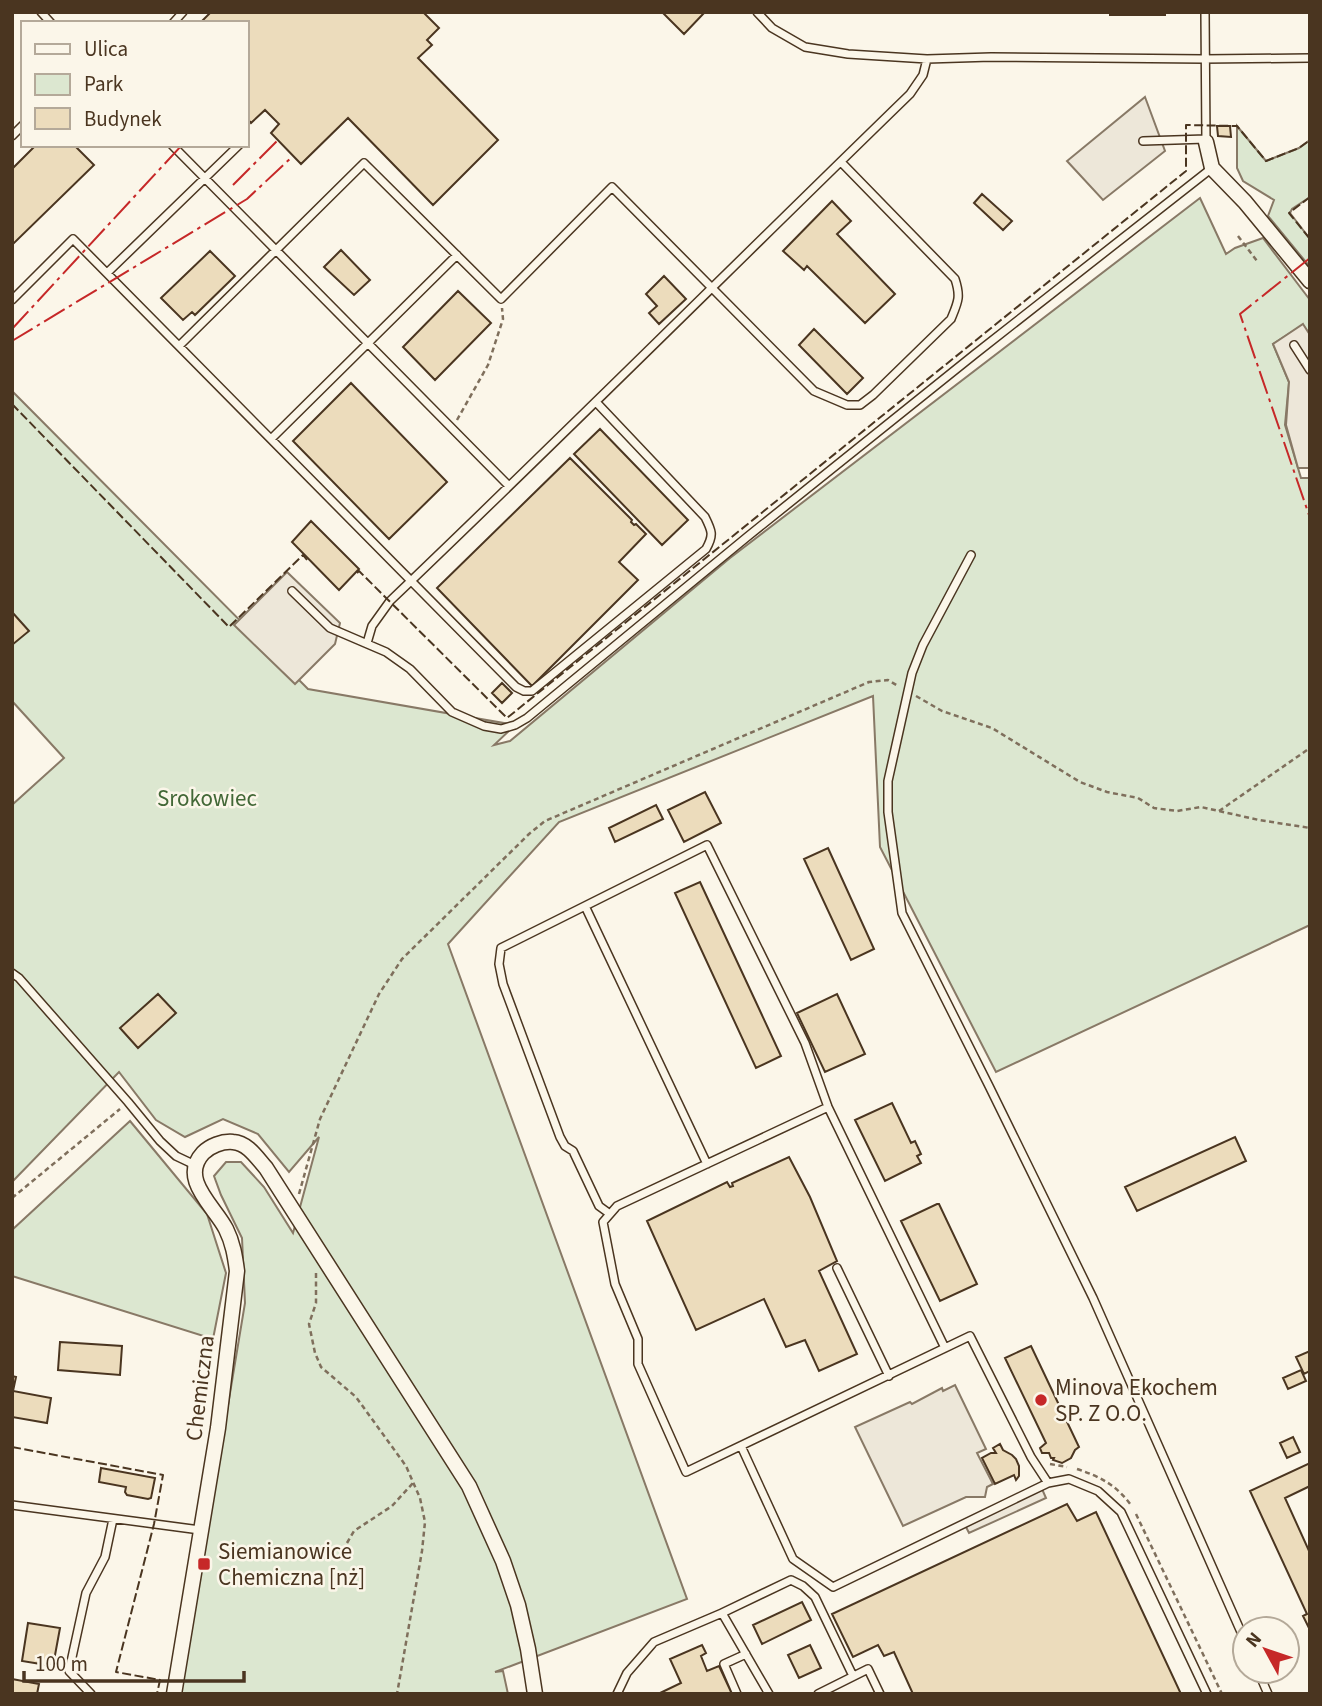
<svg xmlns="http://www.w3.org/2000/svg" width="1322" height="1706" viewBox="0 0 1322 1706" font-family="'Source Sans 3',sans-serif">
<rect width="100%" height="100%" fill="#fbf6e9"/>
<path fill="#dce7d0" stroke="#887966" stroke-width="2" d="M1237,126L1266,161L1299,148L1310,140V197L1292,209L1290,213L1310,239V267L1268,216L1274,200L1243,181L1237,168Z
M1200,198L1226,254L1235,248L1263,238L1310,300V335L1303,325L1273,344L1289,382L1285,425L1301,478H1310V925L996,1072L880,847L873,696L559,822L448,944L687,1599L495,1672L503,1671L508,1694H180L245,1303L242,1238L221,1195L214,1176L226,1162H241L264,1187L293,1233L319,1137L289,1172L258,1134L223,1119L185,1137L156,1120L119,1072L12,1182V805L64,758L12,701V391L308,689L515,725L494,745L510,741L730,558Z
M130,1121L207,1214L226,1273L213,1339L12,1276V1230Z"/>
<path fill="#ede7d9" stroke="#887966" stroke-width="2" d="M1145,97L1165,151L1103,200L1067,161Z
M1303,324L1310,335V468H1298L1286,425L1289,382L1273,344Z
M287,572L340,623L335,644L295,684L234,625Z
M955,1385L986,1449L977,1453L993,1484L987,1487L985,1497H966L903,1526L855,1427L910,1402L912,1404L942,1388L943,1391Z
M1042,1489L1046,1498L969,1533L965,1525Z"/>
<path fill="#ecdcbc" stroke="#4a3520" stroke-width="2" d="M211,12H423L439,28L427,40L432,45L418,58L498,140L433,205L348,118L301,164L271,133L279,124L265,110L251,123L247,118V23H200Z
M662,12H705L684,34Z
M1110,12H1165V15H1110Z
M1217,126H1230L1231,137L1218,136Z
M36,145H74L94,165L12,245V169Z
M982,194L1012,221L1003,230L974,203Z
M832,201L851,221L837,234L895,294L865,323L807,266L804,270L783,251Z
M341,250L370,280L354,295L324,267Z
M210,251L235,276L195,315L192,312L183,320L161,298Z
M664,276L686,299L659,324L649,313L657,306L646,294Z
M458,291L491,323L435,380L403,347Z
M814,329L863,378L847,394L799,345Z
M351,383L447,482L389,539L293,441Z
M600,429L688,520L662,545L574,454Z
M570,458L632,520L631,522L634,525L636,524L646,534L619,562L638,580L532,686L437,588Z
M311,521L359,569L339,590L292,542Z
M12,612L29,631L12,645Z
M502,683L512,693L502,703L492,693Z
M705,792L721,823L684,842L668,810Z
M656,805L663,819L615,842L609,828Z
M828,848L874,949L851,960L804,859Z
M700,882L781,1056L756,1068L675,893Z
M158,994L176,1013L138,1048L120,1028Z
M837,994L865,1054L825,1072L797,1013Z
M892,1103L911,1143L915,1141L921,1154L917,1156L921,1163L885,1181L855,1120Z
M1235,1137L1246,1161L1137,1211L1125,1187Z
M789,1157L810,1197L837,1261L819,1271L857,1354L819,1371L805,1340L786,1347L764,1299L696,1330L647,1221L727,1182L730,1187L733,1186L732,1183Z
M937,1204H939L977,1284L940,1301L901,1221Z
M60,1342L122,1346L120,1375L58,1370Z
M1031,1346L1079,1447L1075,1450L1071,1458L1062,1463L1053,1460L1054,1458H1051L1049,1453H1042L1040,1448L1046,1443L1005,1358Z
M1310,1351V1371L1304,1374L1296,1357Z
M1301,1370L1306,1381L1288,1389L1283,1378Z
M12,1376L16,1377L13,1391L51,1398L47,1423L12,1417Z
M1293,1437L1300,1452L1287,1458L1280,1443Z
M1000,1444L1003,1450L1012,1455L1016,1459L1019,1466V1476L1016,1480L1014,1475L995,1484L982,1458L991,1453H996L993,1448Z
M1310,1463V1486L1285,1498L1310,1553L1309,1628L1303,1616L1307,1614L1250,1491Z
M101,1468L155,1478L151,1498L148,1499L127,1495L125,1492L126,1487L99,1482Z
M1067,1504L1077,1521L1096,1512L1181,1694H913L894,1652L884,1656L878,1645L853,1657L832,1614Z
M802,1602L811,1620L762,1644L753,1625Z
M28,1623L60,1628L53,1666L22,1661Z
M702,1645L706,1653L701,1656L707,1671L719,1666L732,1694H658L681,1683L670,1659Z
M810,1645L821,1668L799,1678L788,1655Z
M12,1679L39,1684L37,1694H12Z"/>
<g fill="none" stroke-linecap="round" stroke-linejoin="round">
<defs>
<path id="service" d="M41,12L51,23
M757,12L772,28L805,47L848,54L927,59L991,57L1204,59L1310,58
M1205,12L1206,142
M173,23L183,12
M12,136L23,125
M1143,141L1206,139
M172,145L509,486
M107,273L239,145
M12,300L73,239L516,687L524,691H532L706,549C714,535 712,531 705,517L596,402
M1294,345L1310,370
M179,346L364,163L501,299L612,187L814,391L847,405H860L873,395L951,319C958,302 961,297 955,279L841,162
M271,439L457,255
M971,555L923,645L912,673L888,781V812L902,913L989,1086L1093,1298L1245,1641
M292,591L330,628L386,652L410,669L452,712L484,726L501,729L515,725L527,718L747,537L975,354L1212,168
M367,643L372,626L390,601C565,434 736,263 910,94L923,75L927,59
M585,906L707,1164
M12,973L19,978L128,1102L160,1141L176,1156L195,1165
M828,1107L617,1206L603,1222L615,1284L638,1339V1364L686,1472L970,1336L1031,1457L1048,1483L1069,1479L1098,1491L1121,1512L1207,1694
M610,1214L599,1206L573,1151L565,1146L560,1137L503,984L499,964L501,948L707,845L805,1043L828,1107L945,1348
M837,1268L889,1376
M741,1446L793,1559L833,1587L1048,1483
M12,1505L200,1530
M1258,1671L1268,1694
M91,1694L69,1671L86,1593L105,1557L113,1519
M617,1694L627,1673L654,1642L722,1613
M737,1694L724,1664L746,1654
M769,1694L722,1613L791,1580L803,1586L815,1597L853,1676
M818,1694L868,1669L880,1694"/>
<path id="minor" d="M1206,142L1212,168L1245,202L1310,281
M174,1694L218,1428L237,1271C235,1256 233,1243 226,1229C214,1206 179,1179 203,1153C210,1146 222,1141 233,1142C248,1143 257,1158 266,1168L469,1486L503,1561L518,1605L528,1649L535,1694"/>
</defs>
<use href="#service" stroke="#4a3520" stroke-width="10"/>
<use href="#minor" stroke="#4a3520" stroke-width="17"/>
<path stroke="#7f6f5c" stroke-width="2.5" stroke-dasharray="5 3.5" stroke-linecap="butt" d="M1238,236L1257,261
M457,420L488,365L503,319L502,308
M916,696L942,711L992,728L1080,782L1107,792L1138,798L1154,808L1177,811L1201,807L1259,820L1310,828
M1219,811L1310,748
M299,1194L320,1119L379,994L402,959L529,834L545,821L869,682L888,680L898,686
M12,1198L120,1109
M316,1273V1303L309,1324L315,1353L321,1367L356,1397L406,1466L420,1498L425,1522L422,1551L397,1694
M1050,1464L1067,1467
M1077,1469C1101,1477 1116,1485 1131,1505
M1136,1514L1222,1694
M347,1543L354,1531L392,1506L413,1483"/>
<use href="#service" stroke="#fbf6e9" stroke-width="7"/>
<use href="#minor" stroke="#fbf6e9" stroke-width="14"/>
<path stroke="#4a3520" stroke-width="2" stroke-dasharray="9 3.5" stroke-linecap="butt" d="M1310,197L1289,213L1310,239
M12,404L229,627L303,555L307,560
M357,573L359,571L507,718L1186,171V125L1237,126L1266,161L1299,148L1310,140
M12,1447L163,1475L154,1524L116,1672L160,1680L157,1694"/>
<path stroke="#c62828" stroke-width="2" stroke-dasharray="24 5 3.5 5" stroke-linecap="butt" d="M233,185L278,140
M1310,258L1240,314L1310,518
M12,329L182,145
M12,341L247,199L293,156"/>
</g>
<g fill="#c62828" stroke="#fbf6e9" stroke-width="2.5">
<circle cx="1041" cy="1400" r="7"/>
<rect x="197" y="1557" width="14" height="14" rx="3.5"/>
</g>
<g text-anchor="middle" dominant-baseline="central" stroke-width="5" stroke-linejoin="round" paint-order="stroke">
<g font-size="23" fill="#436837" stroke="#fbf6e9">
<text x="207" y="798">Srokowiec</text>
</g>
<g font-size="23" fill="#4a3520" stroke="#fbf6e9" text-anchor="start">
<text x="1055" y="1387">Minova Ekochem<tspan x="1055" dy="26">SP. Z O.O.</tspan></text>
<text x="218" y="1551">Siemianowice<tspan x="218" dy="26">Chemiczna [nż]</tspan></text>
</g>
<g font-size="23" fill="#4a3520" stroke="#fbf6e9">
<text transform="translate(200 1388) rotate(-83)">Chemiczna</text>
</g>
</g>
<rect width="1322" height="1706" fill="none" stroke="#4a3520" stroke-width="28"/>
<rect x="21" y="21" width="228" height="126" fill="#fbf6e9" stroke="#b4a999" stroke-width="2"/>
<rect x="35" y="44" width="35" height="10" fill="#fbf6e9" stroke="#b4a999" stroke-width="2"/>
<text x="84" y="56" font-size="21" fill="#4a3520">Ulica</text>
<rect x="35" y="74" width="35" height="21" fill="#dce7d0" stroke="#b4a999" stroke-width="2"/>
<text x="84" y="91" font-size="21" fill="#4a3520">Park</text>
<rect x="35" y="108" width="35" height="21" fill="#ecdcbc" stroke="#b4a999" stroke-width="2"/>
<text x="84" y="126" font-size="21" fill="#4a3520">Budynek</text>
<g transform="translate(1266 1650) rotate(310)"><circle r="33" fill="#fbf6e9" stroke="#b4a999" stroke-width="2"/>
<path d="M0-5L12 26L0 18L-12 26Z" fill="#c62828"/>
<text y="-10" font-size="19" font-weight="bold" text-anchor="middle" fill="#4a3520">N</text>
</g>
<path d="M24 1671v10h220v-10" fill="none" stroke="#4a3520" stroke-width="3.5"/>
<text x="35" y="1671" font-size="21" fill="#4a3520" stroke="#fbf6e9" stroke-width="5" paint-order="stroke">100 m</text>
</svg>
